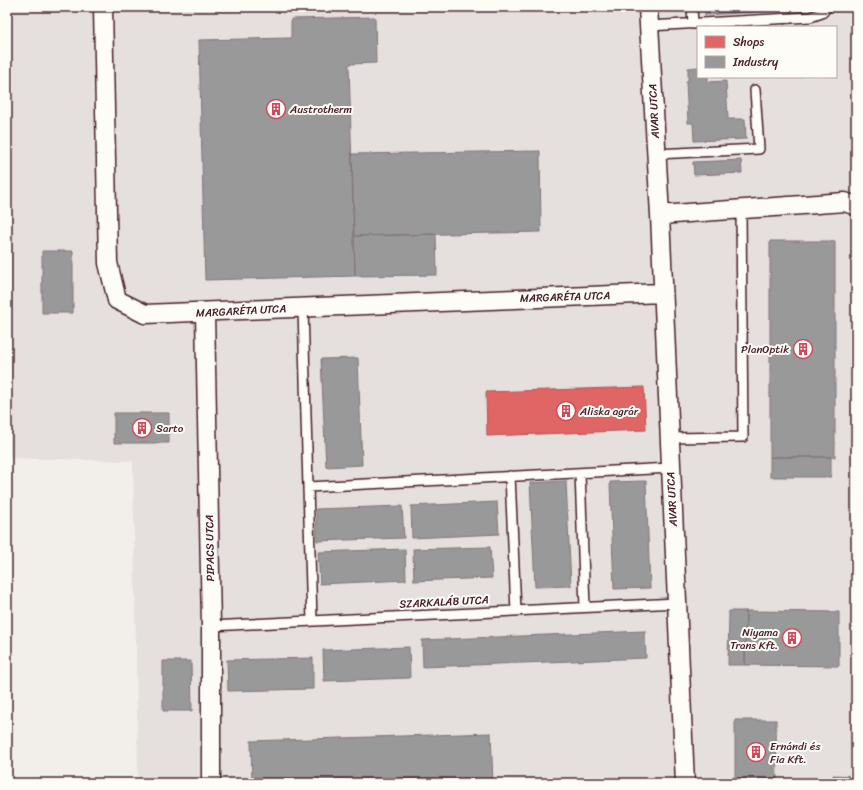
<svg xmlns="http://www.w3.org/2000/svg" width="863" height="790" viewBox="0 0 863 790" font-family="Sriracha,sans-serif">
<rect width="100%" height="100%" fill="#f2efeb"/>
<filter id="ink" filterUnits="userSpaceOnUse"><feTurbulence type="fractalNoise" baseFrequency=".025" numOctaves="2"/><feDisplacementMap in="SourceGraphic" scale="8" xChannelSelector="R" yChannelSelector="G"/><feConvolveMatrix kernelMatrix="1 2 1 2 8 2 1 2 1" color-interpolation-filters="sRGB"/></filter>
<g filter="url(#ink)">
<path fill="#e5dfdd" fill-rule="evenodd" d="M7,7H856V783H138L133,461L7,458ZM698,27H836V77H698Z"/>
<path fill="#e06666" stroke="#b35154" d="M644,387L646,430L487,436L486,392Z"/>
<path fill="#999" stroke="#817478" d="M7,7H10V105H7Z
M705,7H792V10L705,15Z
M375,17L376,63L349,64L355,276L205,280L199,40L291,38V19Z
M698,67V77H708V82L726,81L728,119H745L746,139L694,141L693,123H688L686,81H688V68Z
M540,151L541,232L354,236L352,154Z
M741,160L742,173L694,175L693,162Z
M436,234L437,275L355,276L354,236Z
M770,241H835V457H770Z
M42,251H73V313H42Z
M358,358L362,465L326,467L321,359Z
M114,413H169V443H114Z
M770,457H831V477H770Z
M566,481L571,586L535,587L530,483Z
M646,481L650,588L614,589L610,482Z
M497,502L499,534L412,538L411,506Z
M402,506L404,538L317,541L316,509Z
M490,547L492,578L414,581L413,549Z
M405,549L406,580L320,584L318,552Z
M729,611H746L745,665H728Z
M746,611L839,612V666L745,665Z
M645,631L646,658L423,667L422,640Z
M409,647L410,678L324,681L323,650Z
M313,658V689L228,691L227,660Z
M163,661H191L192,711H163Z
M735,720H776L777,783H735Z
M491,733L493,783H252L251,741Z
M833,775L856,776V783H833Z"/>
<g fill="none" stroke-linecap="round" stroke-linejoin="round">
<defs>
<path id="service" d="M692,7L693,24
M649,26L810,17L822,13L827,7
M656,154L759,149L755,90
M303,308L308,487
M669,438L743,437L741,210
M580,473L585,607
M510,476L516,611
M312,621L308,487L671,468
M211,626L677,603"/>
<path id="minor" d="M103,7L108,263L117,300L145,314L662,293
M648,7L660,215L685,783
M660,215L845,202L856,206
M205,313L211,626V783"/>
</defs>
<use href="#service" stroke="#4a1f2b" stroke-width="12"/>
<use href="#minor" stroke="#4a1f2b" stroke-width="21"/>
<use href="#service" stroke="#fdfcf7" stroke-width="9"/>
<use href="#minor" stroke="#fdfcf7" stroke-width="18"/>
</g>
</g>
<defs>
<symbol id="building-ring" viewBox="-11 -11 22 22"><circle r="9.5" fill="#fdfcf7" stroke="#d1495b" stroke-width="1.5"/><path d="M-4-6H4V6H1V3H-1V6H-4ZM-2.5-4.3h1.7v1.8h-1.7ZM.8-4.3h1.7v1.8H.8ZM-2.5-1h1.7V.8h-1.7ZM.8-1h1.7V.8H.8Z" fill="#d1495b"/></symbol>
</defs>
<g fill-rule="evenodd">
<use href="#building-ring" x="265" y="98" width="22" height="22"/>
<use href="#building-ring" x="792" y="338" width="22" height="22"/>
<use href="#building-ring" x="555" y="400" width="22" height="22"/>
<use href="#building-ring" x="131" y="417" width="22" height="22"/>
<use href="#building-ring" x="781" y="627" width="22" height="22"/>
<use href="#building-ring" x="745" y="741" width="22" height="22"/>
</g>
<g text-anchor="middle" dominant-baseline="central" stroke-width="4" stroke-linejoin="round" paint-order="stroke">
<g font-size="11" fill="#4a1f2b" stroke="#fdfcf7" text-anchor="start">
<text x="290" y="109">Austrotherm</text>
<text x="789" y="349" text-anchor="end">PlanOptik</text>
<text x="580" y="411">Aliska agrár</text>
<text x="156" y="428">Sarto</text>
<text x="778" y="632" text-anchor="end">Niyama<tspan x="778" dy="13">Trans Kft.</tspan></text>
<text x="770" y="746">Ernándi és<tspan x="770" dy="13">Fia Kft.</tspan></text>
</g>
<g font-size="11" fill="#4a1f2b" stroke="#fdfcf7">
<text transform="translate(654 111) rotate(-93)">AVAR UTCA</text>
<text transform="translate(565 297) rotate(-2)">MARGARÉTA UTCA</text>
<text transform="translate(241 311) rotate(-3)">MARGARÉTA UTCA</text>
<text transform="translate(672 499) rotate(-93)">AVAR UTCA</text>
<text transform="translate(210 548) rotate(-91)">PIPACS UTCA</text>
<text transform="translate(444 602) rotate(-3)">SZARKALÁB UTCA</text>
</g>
</g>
<rect width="863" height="790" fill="none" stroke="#fdfcf7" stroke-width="24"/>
<rect x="12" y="12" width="839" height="766" fill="none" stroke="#4a1f2b" stroke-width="1.5" filter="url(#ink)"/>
<rect x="697" y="26" width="140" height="52" fill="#fdfcf7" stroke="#b5a4a5"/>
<rect x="705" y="36" width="20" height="12" fill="#e06666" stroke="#b5a4a5"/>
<text x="733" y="46" font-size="12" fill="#4a1f2b">Shops</text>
<rect x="705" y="56" width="20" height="12" fill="#999999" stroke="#b5a4a5"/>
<text x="733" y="66" font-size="12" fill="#4a1f2b">Industry</text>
</svg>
